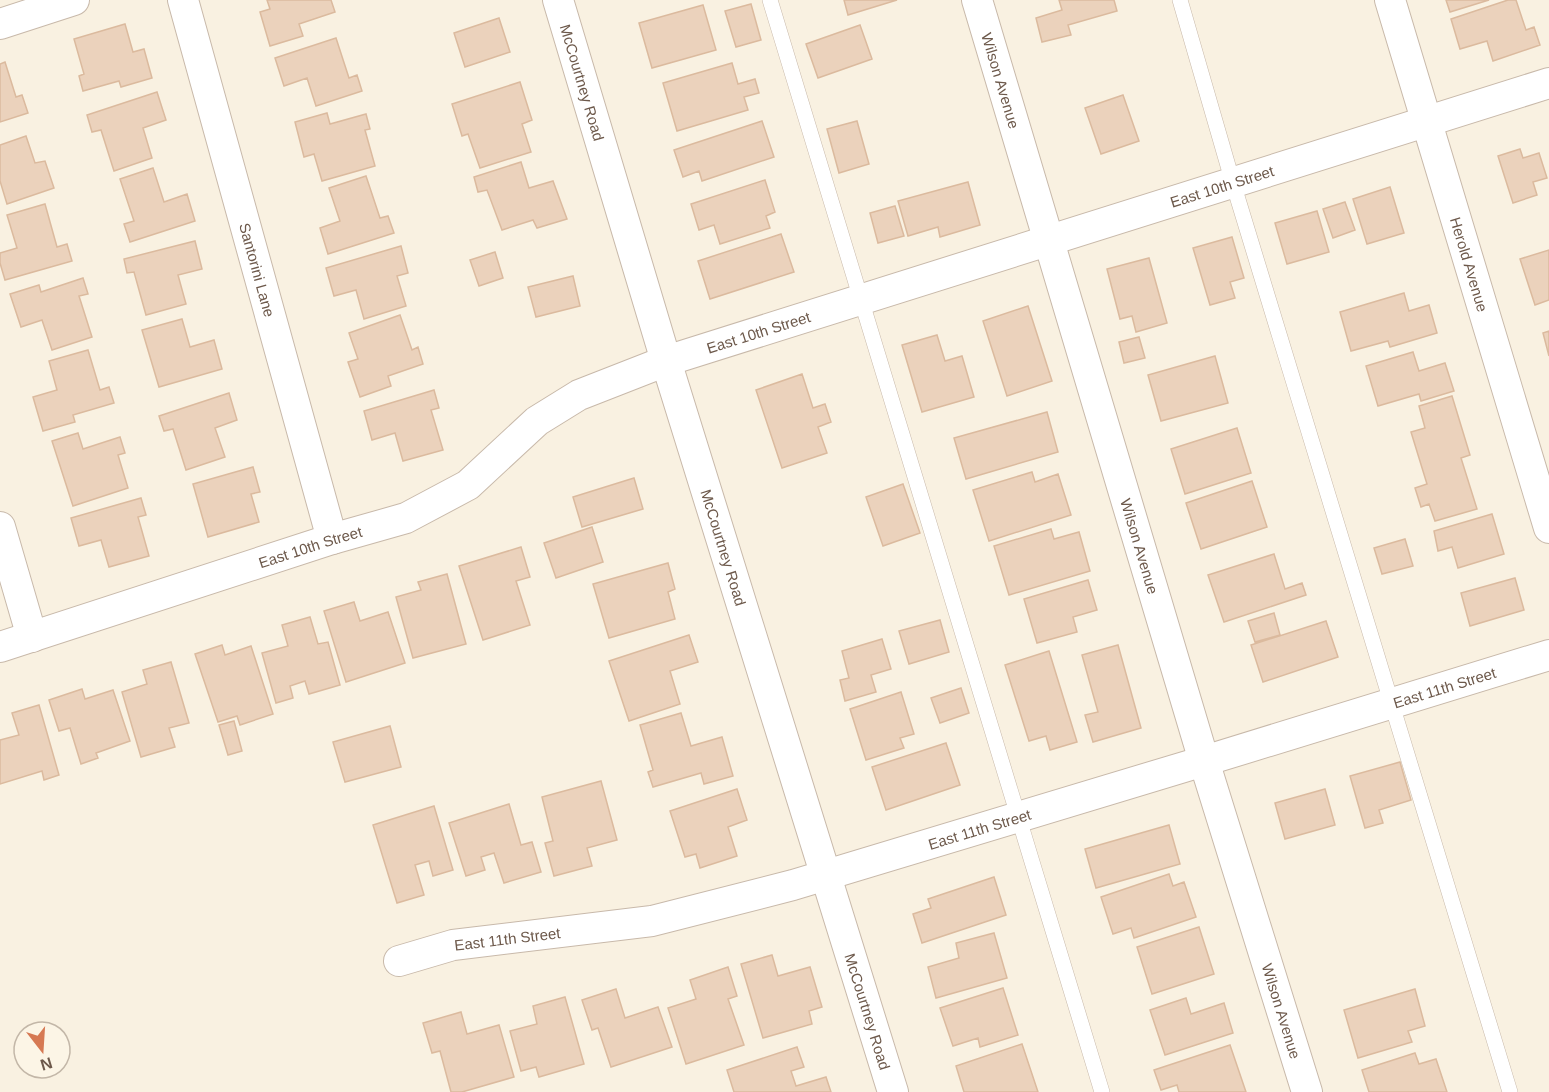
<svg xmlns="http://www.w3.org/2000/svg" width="1549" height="1092" viewBox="0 0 1549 1092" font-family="Helvetica,sans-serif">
<rect width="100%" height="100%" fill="#f9f1e1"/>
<path fill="#ebd2bc" stroke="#dbba9e" stroke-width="1.5" d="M267,0H331L335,12L299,24L303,36L270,46L260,12L270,9Z
M844,0H897L848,15Z
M1059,0H1114L1117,11L1068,25L1071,35L1042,42L1036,18L1062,10Z
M1446,0H1489L1450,12Z
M1508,0H1516L1526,30L1534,27L1540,45L1493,61L1487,41L1460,49L1451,19Z
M751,4L761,40L736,47L725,11Z
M703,5L716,50L652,68L639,23Z
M499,18L510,52L465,67L454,33Z
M125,24L133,52L144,49L152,78L121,87L119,81L83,91L79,76L84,74L74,39Z
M860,25L872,59L818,78L806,44Z
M336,38L349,78L357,75L362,91L316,106L307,78L284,86L275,58Z
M5,62L16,97L22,95L28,113L0,122V64Z
M732,63L738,84L755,79L759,93L744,97L748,110L677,131L663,83Z
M520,82L532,120L522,124L531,152L480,168L468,134L462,136L452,104Z
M157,92L166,120L143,128L152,158L114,171L101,130L92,132L87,115Z
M1123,95L1139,141L1101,154L1085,108Z
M327,113L330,124L366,114L370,129L365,130L375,166L322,181L314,154L304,157L295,122Z
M762,121L774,157L702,181L699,171L683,177L674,150Z
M857,121L869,164L839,173L827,129Z
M26,136L35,163L45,161L54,188L7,204L0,181V145Z
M1520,149L1523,158L1539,153L1547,178L1533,182L1537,195L1513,203L1498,156Z
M521,162L529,188L553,181L567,219L537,228L533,220L502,230L487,190L478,192L474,177Z
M153,168L164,202L187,194L195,221L130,242L124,224L134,221L120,179Z
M366,176L380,218L388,216L394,233L328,254L320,228L340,221L329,188Z
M765,180L775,212L766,216L770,228L720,244L714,225L699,230L691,204Z
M968,182L980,225L940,237L938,227L908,236L898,201Z
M1390,187L1404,233L1367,244L1353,199Z
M1345,202L1355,230L1333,238L1323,209Z
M45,204L57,247L67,244L72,261L5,280L0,263V253L17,248L7,215Z
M895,206L904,236L878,243L870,213Z
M1317,211L1329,252L1287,264L1275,223Z
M781,234L794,272L710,299L698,261Z
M1232,237L1244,278L1230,282L1235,298L1210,305L1193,248Z
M195,241L202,269L178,275L186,304L146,315L134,272L127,273L124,259Z
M401,246L408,273L397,276L406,306L364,319L356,290L334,296L326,268Z
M1549,250V300L1535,305L1520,259Z
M495,252L503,278L479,286L470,260Z
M1149,258L1167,323L1136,332L1132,316L1120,319L1107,269Z
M573,276L580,306L536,317L528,287Z
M83,278L88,294L79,296L92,337L52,350L42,320L21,327L10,294L39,285L41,292Z
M1404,293L1409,311L1429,305L1437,333L1390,347L1388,341L1351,351L1340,312Z
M1028,306L1052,381L1007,396L983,321Z
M400,315L412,350L418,347L423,364L388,376L391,386L360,397L348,362L358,359L349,333Z
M182,319L190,347L214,340L222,369L159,387L142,330Z
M1549,331V356L1543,333Z
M937,335L945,361L962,356L974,397L922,412L902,345Z
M1139,337L1145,358L1124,363L1119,342Z
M88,350L100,390L109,387L114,403L73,415L75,422L43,431L33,397L57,390L49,361Z
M1413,352L1419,371L1445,363L1454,391L1421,401L1419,394L1378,406L1366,366Z
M1215,356L1228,403L1161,421L1148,375Z
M802,374L813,408L825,404L831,422L818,427L827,453L782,468L756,390Z
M434,390L439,408L431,410L443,450L403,461L395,433L372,440L364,411Z
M229,393L237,420L215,428L225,457L186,470L173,429L164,431L159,416Z
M1452,396L1470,455L1461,458L1477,509L1435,521L1429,504L1421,507L1415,488L1427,484L1411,432L1425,428L1419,406Z
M1047,412L1058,452L966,479L954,438Z
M1237,428L1251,473L1185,494L1171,449Z
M78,433L83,449L120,437L125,453L118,455L128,488L73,506L52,441Z
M253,467L260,492L251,494L259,522L208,537L193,484Z
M1032,472L1035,482L1058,474L1071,515L989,541L973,490Z
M634,478L643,509L582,527L573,497Z
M1252,481L1267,527L1201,549L1186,503Z
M903,484L920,533L883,546L866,497Z
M141,498L146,515L138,517L149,556L109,567L101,540L79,546L71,518Z
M1492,514L1504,554L1458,568L1452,547L1438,551L1434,531Z
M592,527L603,562L556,578L544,543Z
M1051,529L1054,539L1079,532L1090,571L1009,595L994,546Z
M1405,539L1413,566L1382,574L1374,548Z
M521,547L530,577L516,581L530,625L483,640L459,566Z
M1274,554L1285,589L1302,583L1306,595L1224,622L1208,575Z
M668,563L675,589L668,592L675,619L609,638L593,584Z
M447,574L466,644L413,658L396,597L421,590L418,582Z
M1515,578L1524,610L1470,626L1461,593Z
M1088,580L1097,610L1073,617L1077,632L1037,643L1024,599Z
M354,602L360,621L388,612L405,663L346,682L324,611Z
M1274,613L1280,635L1255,642L1248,621Z
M310,617L318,644L328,642L340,685L309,694L305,681L290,686L293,698L276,703L262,653L288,646L282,625Z
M940,620L949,652L909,664L899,631Z
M1326,621L1338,657L1263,682L1251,645Z
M689,635L698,662L670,671L680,704L629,721L609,661Z
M882,639L891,669L871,675L876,692L845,701L840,680L849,678L842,651Z
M222,645L225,655L251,646L273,714L240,725L237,716L218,722L195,654Z
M1118,645L1141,728L1093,742L1085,715L1098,712L1082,655Z
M1049,651L1077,742L1050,750L1046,736L1029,741L1005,665Z
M171,662L189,723L169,728L175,747L141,757L122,692L147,684L143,670Z
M961,688L969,713L940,723L931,698Z
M82,689L85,699L113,690L130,741L96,753L98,758L81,764L70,728L59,731L49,700Z
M901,692L914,734L900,738L904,748L866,760L850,709Z
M39,705L59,775L44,780L42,771L0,784V740L19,735L12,713Z
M681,713L691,746L722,737L733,776L704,784L701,773L653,787L648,772L653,770L640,725Z
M234,721L242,751L228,755L219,725Z
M390,726L401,767L345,782L333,742Z
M946,743L960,785L886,810L872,767Z
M1400,762L1411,800L1379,810L1383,823L1365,828L1350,776Z
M601,781L617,840L587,848L592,866L554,876L545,843L553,841L542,797Z
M737,789L747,820L728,827L737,856L700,868L696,854L685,857L670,811Z
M1325,789L1335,825L1285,839L1275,803Z
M509,804L521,845L532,842L541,872L504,883L494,853L481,857L485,870L466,876L449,823Z
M434,806L453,870L433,876L429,861L415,865L424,895L397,903L373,825Z
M1169,825L1180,864L1096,888L1085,849Z
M1169,874L1173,886L1184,882L1196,917L1134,938L1131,928L1113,934L1101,897Z
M994,877L1006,915L922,943L913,914L931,908L928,899Z
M1199,927L1214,974L1152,994L1137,947Z
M994,933L1007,978L936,998L928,967L959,958L956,943Z
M772,955L778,976L810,967L822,1007L809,1011L812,1024L763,1038L741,964Z
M728,967L737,996L728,999L744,1045L686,1064L668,1008L696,999L690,980Z
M1003,988L1018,1035L980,1047L978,1038L953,1046L940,1008Z
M616,989L625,1018L658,1007L672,1047L611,1067L598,1028L592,1030L582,1000Z
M1415,989L1425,1026L1408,1031L1412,1042L1358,1058L1344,1010Z
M565,997L584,1064L539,1077L536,1067L521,1071L510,1031L537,1024L533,1006Z
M1186,998L1191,1014L1224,1003L1233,1033L1165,1055L1150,1010Z
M461,1012L467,1034L499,1025L514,1077L462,1092H451L440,1051L432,1053L423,1023Z
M1022,1044L1038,1092H964L956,1066Z
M1230,1045L1246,1092H1179L1177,1085L1161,1090L1154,1070Z
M797,1047L804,1067L791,1071L796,1086L826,1077L831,1092H734L727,1070Z
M1415,1053L1419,1064L1436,1059L1447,1092H1369L1362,1070Z"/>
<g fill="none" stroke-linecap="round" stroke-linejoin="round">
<defs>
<path id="service" d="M770,0L1102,1092
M1180,0L1233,183L1510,1092"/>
<g id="minor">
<path id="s1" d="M183,0L332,539"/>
<path id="s2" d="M558,0L666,361L893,1092"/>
<path id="s3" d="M977,0L1204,761L1307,1092"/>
<path id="s4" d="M1390,0L1549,528"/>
<path d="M0,24L74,0"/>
<path d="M0,527L32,637"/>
<path id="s5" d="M0,647L332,539L406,518L468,485L537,421L579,395L666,361L1549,83"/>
<path id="s6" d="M399,961L453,945L652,921L793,885L1204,761L1549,655"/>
</g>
</defs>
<use href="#service" stroke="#c8b9aa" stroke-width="16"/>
<use href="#minor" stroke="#c8b9aa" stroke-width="32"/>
<use href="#service" stroke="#fff" stroke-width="15"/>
<use href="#minor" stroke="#fff" stroke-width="30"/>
</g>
<g text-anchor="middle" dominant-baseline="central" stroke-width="4.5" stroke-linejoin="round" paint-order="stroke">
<g font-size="15" fill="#6d594b" stroke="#fcf5e6">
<text stroke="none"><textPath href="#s3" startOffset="84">Wilson Avenue</textPath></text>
<text stroke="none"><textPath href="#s2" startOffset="86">McCourtney Road</textPath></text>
<text stroke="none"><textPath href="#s5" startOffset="1316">East 10th Street</textPath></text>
<text stroke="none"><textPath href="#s4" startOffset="276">Herold Avenue</textPath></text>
<text stroke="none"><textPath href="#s1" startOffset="280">Santorini Lane</textPath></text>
<text stroke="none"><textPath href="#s5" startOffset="830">East 10th Street</textPath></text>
<text stroke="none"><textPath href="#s2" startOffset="572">McCourtney Road</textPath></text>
<text stroke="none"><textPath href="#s5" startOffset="326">East 10th Street</textPath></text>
<text stroke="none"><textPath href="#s3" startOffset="570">Wilson Avenue</textPath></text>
<text stroke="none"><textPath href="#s6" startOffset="1083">East 11th Street</textPath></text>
<text stroke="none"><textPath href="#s6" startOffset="597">East 11th Street</textPath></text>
<text stroke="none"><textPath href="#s6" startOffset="111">East 11th Street</textPath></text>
<text stroke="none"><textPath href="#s2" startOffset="1058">McCourtney Road</textPath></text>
<text stroke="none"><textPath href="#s3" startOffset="1056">Wilson Avenue</textPath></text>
</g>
</g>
<g transform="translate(42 1050) rotate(163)"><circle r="28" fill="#fcf5e6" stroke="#c3b7a8" stroke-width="1.5"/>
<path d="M0-4.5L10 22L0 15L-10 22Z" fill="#d67953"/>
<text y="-9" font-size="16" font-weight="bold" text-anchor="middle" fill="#6d594b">N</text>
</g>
</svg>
